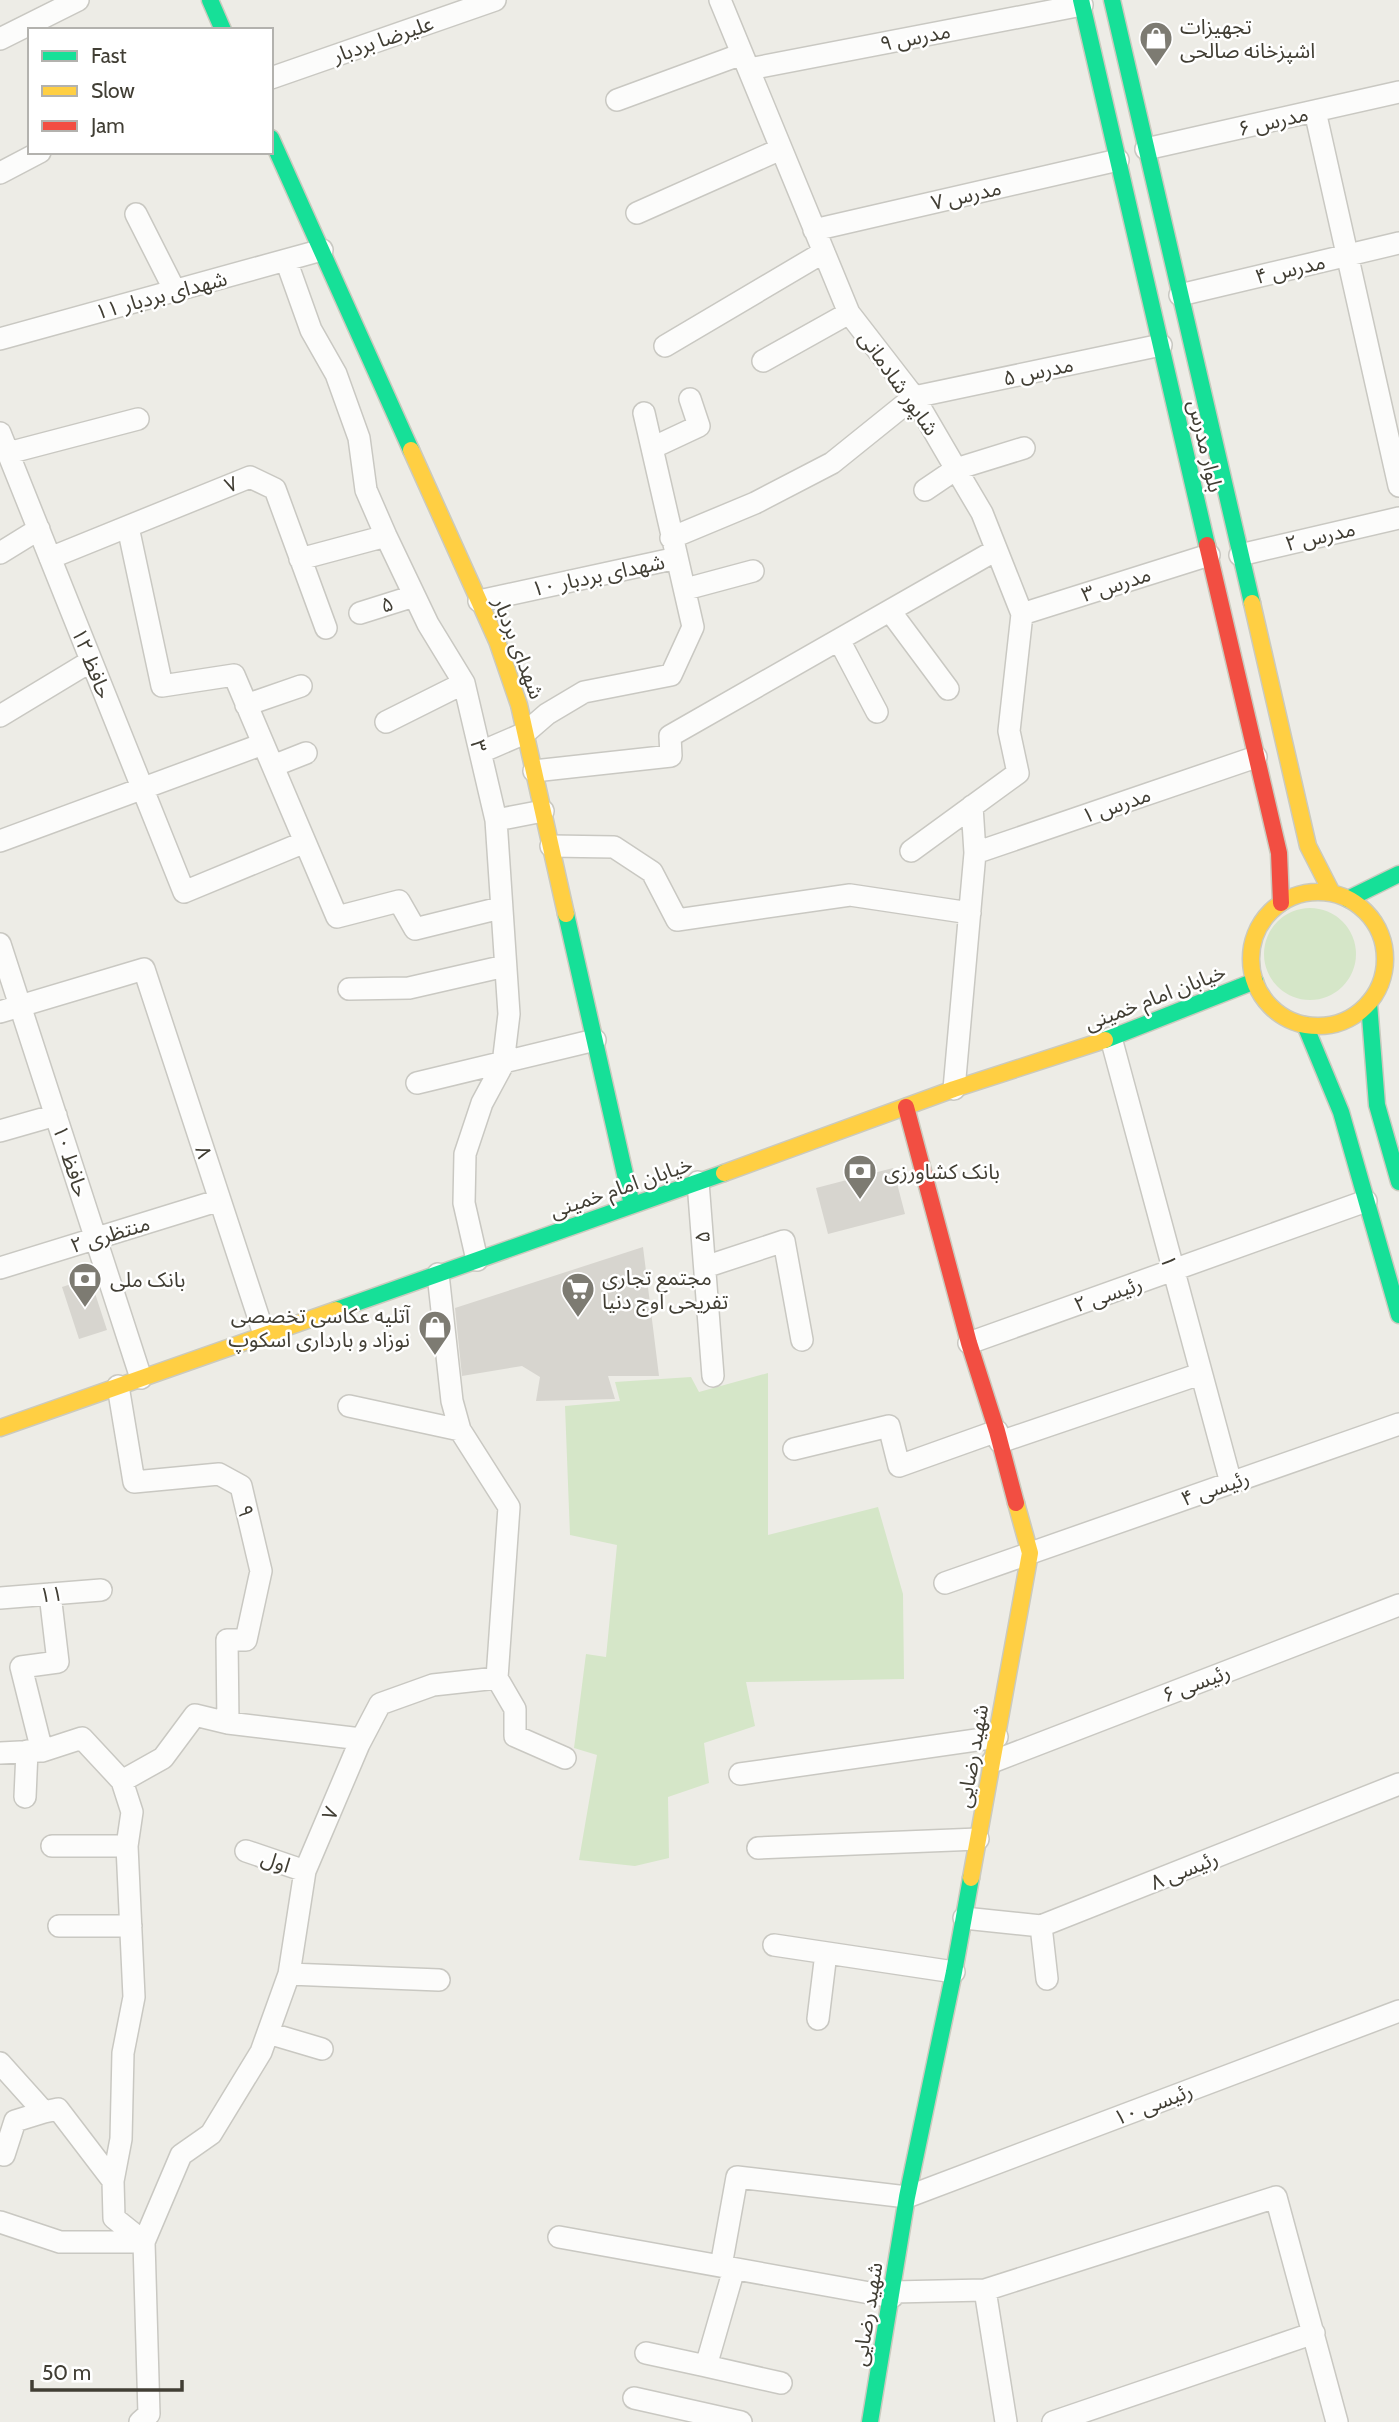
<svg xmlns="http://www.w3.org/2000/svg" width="1399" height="2422" viewBox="0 0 1399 2422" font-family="Cabin,'Noto Sans Arabic',sans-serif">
<rect width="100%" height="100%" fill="#edece6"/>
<path fill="#d5e6c8" d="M1264 954a46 46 0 1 1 92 0a46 46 0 1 1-92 0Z
M768,1373V1535L878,1507L903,1594L904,1679L746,1682L755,1726L704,1743L709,1783L668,1797L669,1858L635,1866L579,1860L597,1755L574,1748L586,1654L606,1657L617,1545L570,1535L565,1406L620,1401L615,1382L691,1377L699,1392Z"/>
<path fill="#d7d5cf" d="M893,1168L905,1214L828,1234L816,1188Z
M643,1247L659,1376H608L615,1399L536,1401L540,1377L522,1366L462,1376L455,1308Z
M90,1278L107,1330L79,1339L62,1287Z"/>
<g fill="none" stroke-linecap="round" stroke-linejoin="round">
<defs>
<path id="street" d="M720,0L849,313L914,397L956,469L982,513L1022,614L1009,731L1018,773L911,851
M0,39L78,0
M749,69L1082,5
M271,78L495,0
M617,100L742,54
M1315,111L1399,486
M1146,149L1399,92
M0,173L40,152
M637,213L781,149
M136,214L175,291
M814,230L1118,160
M286,260L311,330L336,374L359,438L366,490L386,536L428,624L464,683L496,820L509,1014L503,1064L482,1103L465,1154L464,1203L477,1260
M1180,295L1399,243
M0,339L322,250
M665,346L824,252
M763,361L849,313
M0,433L184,892L305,842
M652,448L699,426L690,399
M8,453L138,419
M925,490L956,469L1024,448
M128,527L162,686L234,675L337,917L399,901L415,929L500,908
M671,538L755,503L832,463L914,397L1161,345
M0,553L39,529
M1240,555L1399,518
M50,558L250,477L275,489L326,628
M300,559L386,536
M686,589L753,571
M479,601L677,558
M890,611L948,689
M360,613L414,596
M1022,614L1209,555
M839,640L877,712
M246,705L301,686
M0,716L91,661
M386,722L464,683
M481,752L525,733L547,714L584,692L671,675L693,627L644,413
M273,766L306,753
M534,771L671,756L670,736L996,550
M496,820L543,811
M0,841L263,744
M551,846L614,847L652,872L677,920L850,895L970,913
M975,853L1256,757
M0,944L141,1378
M349,989L409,988L505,966
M0,1012L144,969L264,1334
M1111,1038L1231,1483
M417,1083L595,1040
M954,1089L975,853L972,806
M0,1131L56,1115
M698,1182L713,1376
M705,1267L784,1241L802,1340
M0,1268L220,1200
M969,1343L1366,1201
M118,1386L134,1482L219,1474L241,1486L261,1571L246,1640H227L228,1723
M349,1406L460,1430
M1000,1442L1200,1374
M794,1449L889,1426L899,1466L997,1431
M945,1583L1399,1424
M50,1594L58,1662L21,1667L42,1751L82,1738L122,1781
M0,1598L101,1590
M497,1678L515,1709V1736L565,1758
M0,1753L40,1751
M992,1762L1399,1605
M740,1774L997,1737
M25,1797L27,1751
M52,1846H127
M758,1848L978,1839
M246,1851L305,1871
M964,1918L1041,1926L1399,1784
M59,1926H131
M1041,1926L1047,1979
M774,1945L954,1972
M289,1974L439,1980
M818,2019L826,1953
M268,2033L322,2049
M0,2063L44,2112L58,2109L113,2181
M4,2155L15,2121L44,2112
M0,2222L60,2242H144
M559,2237L892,2297
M144,2242L114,2218L113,2181L121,2139L123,2053L134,1997L127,1846L132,1812L122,1781L163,1758L195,1715L228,1723L361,1739
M721,2266L737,2177L907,2197L1399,2011
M734,2269L706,2366L781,2383
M985,2290L1006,2422
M893,2292L985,2290L1276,2197L1337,2422
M646,2353L706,2366
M634,2398L741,2422
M140,2422L149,2414L144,2242L181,2155L211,2134L261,2052L289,1974L305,1871L359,1744L380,1704L433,1685L497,1678L509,1507L460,1430L452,1401L438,1274
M1053,2422L1314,2333"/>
<path id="fast" d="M210,0L223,30
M1081,0L1207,545
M1112,0L1252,603
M271,138L411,450
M1348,899L1399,874
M566,914L632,1205
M1369,1003L1377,1105L1399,1182
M1305,1025L1341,1112L1399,1315
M1105,1040L1255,981
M336,1310L724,1173
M870,2422L907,2197L954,1972L971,1878"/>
<path id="slow" d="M411,450L497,641L519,705L566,914
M1252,603L1308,846L1332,893
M1251 959a67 67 0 1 1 134 0a67 67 0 1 1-134 0Z
M724,1173L954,1089L1105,1040
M0,1428L336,1310
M971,1878L1030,1553L1016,1503"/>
<path id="jam" d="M1207,545L1279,853L1281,903
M906,1107L969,1343L997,1431L1016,1503"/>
</defs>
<use href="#street" stroke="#c9c8c2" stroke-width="24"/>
<use href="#fast" stroke="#cbcabe" stroke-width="19"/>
<use href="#slow" stroke="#cbcabe" stroke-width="19"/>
<use href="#jam" stroke="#cbcabe" stroke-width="19"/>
<use href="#street" stroke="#fcfcfb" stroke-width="21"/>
<use href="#fast" stroke="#16e098" stroke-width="16"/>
<use href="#slow" stroke="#ffcf43" stroke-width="16"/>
<use href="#jam" stroke="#f24e42" stroke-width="16"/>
</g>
<defs>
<symbol id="shop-pin" viewBox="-11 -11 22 30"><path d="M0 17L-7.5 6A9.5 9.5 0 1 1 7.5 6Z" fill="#7d7b72" stroke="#fff"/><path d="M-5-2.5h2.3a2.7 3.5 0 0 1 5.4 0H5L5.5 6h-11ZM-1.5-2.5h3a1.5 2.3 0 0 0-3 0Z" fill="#fff"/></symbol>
<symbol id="bank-pin" viewBox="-11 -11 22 30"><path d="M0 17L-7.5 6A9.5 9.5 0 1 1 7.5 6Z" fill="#7d7b72" stroke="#fff"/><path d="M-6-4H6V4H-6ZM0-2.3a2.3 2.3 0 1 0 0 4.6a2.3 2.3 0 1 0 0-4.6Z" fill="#fff"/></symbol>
<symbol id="supermarket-pin" viewBox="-11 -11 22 30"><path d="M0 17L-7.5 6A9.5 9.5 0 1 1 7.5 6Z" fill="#7d7b72" stroke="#fff"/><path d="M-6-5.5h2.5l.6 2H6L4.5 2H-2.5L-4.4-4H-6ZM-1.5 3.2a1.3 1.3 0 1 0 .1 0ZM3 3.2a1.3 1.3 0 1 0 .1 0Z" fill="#fff"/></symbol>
</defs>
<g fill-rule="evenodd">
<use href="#shop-pin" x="1137" y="19" width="38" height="52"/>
<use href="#bank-pin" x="841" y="1152" width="38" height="52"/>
<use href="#bank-pin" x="66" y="1260" width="38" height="52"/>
<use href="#supermarket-pin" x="559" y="1270" width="38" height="52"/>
<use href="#shop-pin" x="416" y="1308" width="38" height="52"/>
</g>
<g text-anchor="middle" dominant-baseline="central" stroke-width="5" stroke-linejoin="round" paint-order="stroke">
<g font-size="21" fill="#413e34" stroke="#fff" text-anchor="start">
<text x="1180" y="26">تجهیزات<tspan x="1180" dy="24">اشپزخانه صالحی</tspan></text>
<text x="884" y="1171">بانک کشاورزی</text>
<text x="602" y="1277">مجتمع تجاری<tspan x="602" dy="24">تفریحی اوج دنیا</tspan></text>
<text x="110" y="1279">بانک ملی</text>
<text x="410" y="1315" text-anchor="end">آتلیه عکاسی تخصصی<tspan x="410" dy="24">نوزاد و بارداری اسکوپ</tspan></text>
</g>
<g font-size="21" fill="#413e34" stroke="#fff">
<text transform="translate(915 37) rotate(-11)">مدرس ۹</text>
<text transform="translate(383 39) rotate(-19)">علیرضا بردبار</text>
<text transform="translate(1273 121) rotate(-13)">مدرس ۶</text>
<text transform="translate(966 195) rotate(-13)">مدرس ۷</text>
<text transform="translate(1290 269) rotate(-13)">مدرس ۴</text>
<text transform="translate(161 295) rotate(-15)">شهدای بردبار ۱۱</text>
<text transform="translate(1038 371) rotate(-12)">مدرس ۵</text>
<text transform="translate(899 383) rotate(55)">شاپور شادمانی</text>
<text transform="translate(1206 446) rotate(77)">بلوار مدرس</text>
<text transform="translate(231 484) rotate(-22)">۷</text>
<text transform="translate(1320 536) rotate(-13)">مدرس ۲</text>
<text transform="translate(598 575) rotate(-12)">شهدای بردبار ۱۰</text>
<text transform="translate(1116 584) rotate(-18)">مدرس ۳</text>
<text transform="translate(387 604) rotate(-18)">۵</text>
<text transform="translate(519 648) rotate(69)">شهدای بردبار</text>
<text transform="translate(92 663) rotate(68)">حافظ ۱۲</text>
<text transform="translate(479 746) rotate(77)">۳</text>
<text transform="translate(1116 805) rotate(-19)">مدرس ۱</text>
<text transform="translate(1155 997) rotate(-21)">خیابان امام خمینی</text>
<text transform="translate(204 1152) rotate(72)">۸</text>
<text transform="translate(71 1161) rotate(72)">حافظ ۱۰</text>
<text transform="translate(621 1187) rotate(-19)">خیابان امام خمینی</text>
<text transform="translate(110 1234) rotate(-17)">منتظری ۲</text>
<text transform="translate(702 1237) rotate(-94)">۵</text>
<text transform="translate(1169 1261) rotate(75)">۱</text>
<text transform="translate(1108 1294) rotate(-19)">رئیسی ۲</text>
<text transform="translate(1215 1488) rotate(-19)">رئیسی ۴</text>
<text transform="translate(246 1511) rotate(77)">۹</text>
<text transform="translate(51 1594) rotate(-5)">۱۱</text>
<text transform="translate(1196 1683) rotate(-21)">رئیسی ۶</text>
<text transform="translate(972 1756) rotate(-80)">شهید رضایی</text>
<text transform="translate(330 1813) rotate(-67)">۷</text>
<text transform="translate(276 1861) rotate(19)">اول</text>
<text transform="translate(1184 1870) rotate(-22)">رئیسی ۸</text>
<text transform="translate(1153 2104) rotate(-21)">رئیسی ۱۰</text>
<text transform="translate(867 2314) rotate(-81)">شهید رضایی</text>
</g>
</g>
<rect x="28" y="28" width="245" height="126" fill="#ffffff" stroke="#b3b2ae" stroke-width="2"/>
<rect x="42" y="51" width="35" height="10" fill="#16e098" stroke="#b3b2ae" stroke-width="2"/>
<text x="91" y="63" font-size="21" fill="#413e34">Fast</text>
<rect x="42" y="86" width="35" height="10" fill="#ffcf43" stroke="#b3b2ae" stroke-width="2"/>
<text x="91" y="98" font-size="21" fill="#413e34">Slow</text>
<rect x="42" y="121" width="35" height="10" fill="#f24e42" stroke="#b3b2ae" stroke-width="2"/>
<text x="91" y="133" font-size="21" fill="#413e34">Jam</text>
<path d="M32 2380v10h150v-10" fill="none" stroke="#413e34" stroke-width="3.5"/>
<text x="42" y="2380" font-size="21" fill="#413e34" stroke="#ffffff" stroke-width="5" paint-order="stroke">50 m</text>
</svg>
